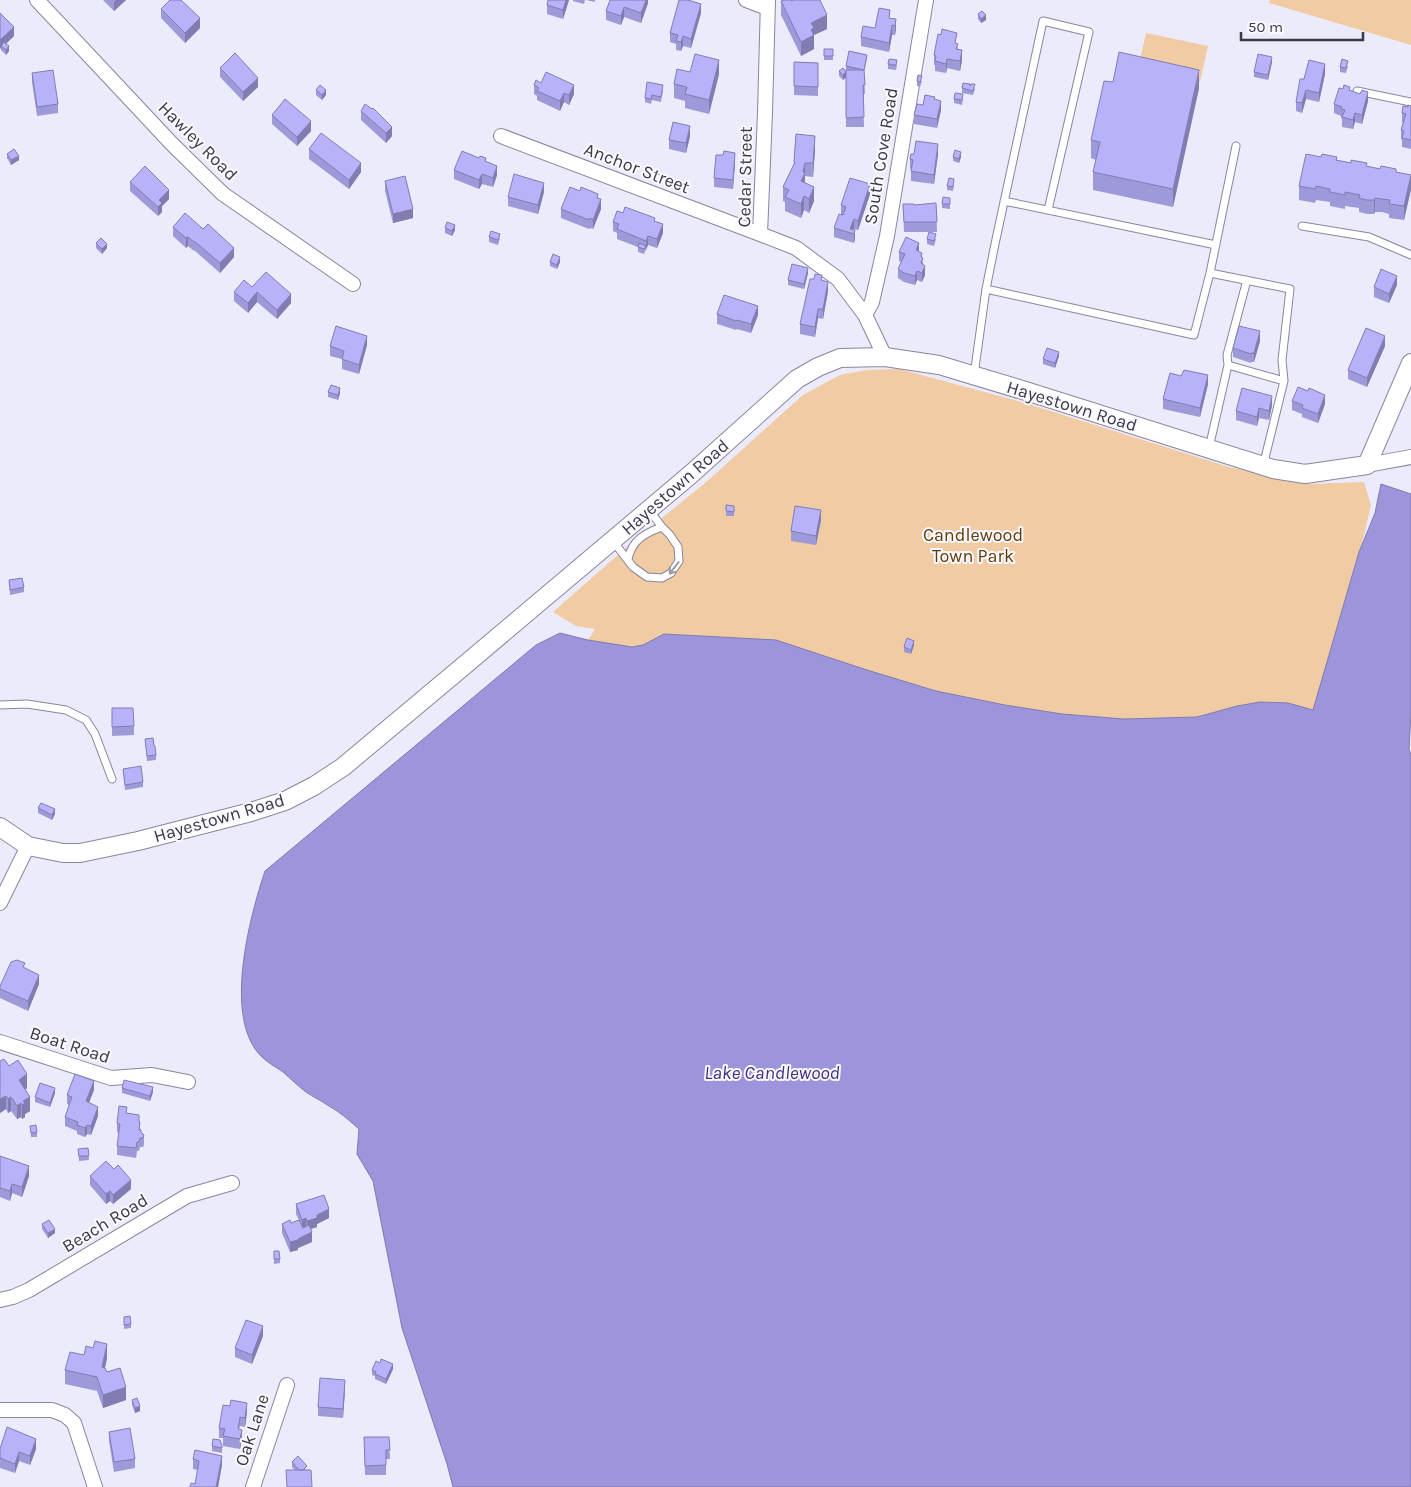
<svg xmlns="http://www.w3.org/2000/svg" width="1411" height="1487" viewBox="0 0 1411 1487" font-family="Karla,sans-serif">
<rect width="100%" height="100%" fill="#ecebfb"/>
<path fill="#f0cba3" d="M1270,0H1411V45L1269,3Z
M1146,33L1208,46L1200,82L1138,69Z
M899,369L1025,403L1229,467L1311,484L1364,482L1371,505L1364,536L1313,711L1288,703L1260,702L1237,706L1197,717L1124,719L1062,714L1005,705L936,691L867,670L776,640L664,634L643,645L632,647L588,640L595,629L576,626L553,612L636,539L705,483L803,395L840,375L867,370Z"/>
<path fill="#9c95dc" stroke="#7f7aaf" d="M1381,484L1411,494V713L1409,749L1411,755V1487H453L447,1464L402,1328L373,1181L357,1154L359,1129C350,1121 340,1112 329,1106C322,1101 313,1097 306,1092C298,1086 291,1079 283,1072C276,1067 268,1063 262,1057C222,1019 250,916 265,871L536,645L560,633L588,640L632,647L643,645L664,634L776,640L867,670L936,691L1005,705L1062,714L1124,719L1197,717L1237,706L1260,702L1288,703L1313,710L1359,552L1375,513Z"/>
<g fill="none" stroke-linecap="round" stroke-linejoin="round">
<defs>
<path id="service" d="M1357,91L1411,102
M1004,201L1216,245
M1302,226L1369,237L1411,255
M1210,273L1290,289L1282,360L1284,381
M986,289L1194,335L1210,273L1236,146
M1228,365L1227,355L1247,280
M974,375L986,289L995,244L1043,21L1089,32L1048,210
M1209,448L1228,365L1284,381L1263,466
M613,541L633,567L647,577L662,578L671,573L679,561L678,547L670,535L662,527L649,510
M628,559C632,540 645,533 662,527
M0,705L27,704L66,710L86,720L95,734L112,779"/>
<path id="minor" d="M37,0L172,144L223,194L353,284
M746,0L767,8
M768,0L765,113L760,234L796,248L838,279L865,315L885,357
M501,136L760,234
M865,315L872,302L887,236L926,0
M1367,465L1411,457
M0,903L28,846
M0,1042L111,1078L152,1075L188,1082
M0,1300L13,1297L29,1290L187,1196L232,1183
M0,1410H52L65,1415L74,1423L95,1487
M253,1487L287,1385"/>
<path id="tertiary" d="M0,827L28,846L63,853H80L138,841L251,812L285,801L314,786L343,767L460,669L690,475L797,379L818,367L840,358L885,357L939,365L1029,392L1273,469L1305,474L1367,465L1411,363"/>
</defs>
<use href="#service" stroke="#88869e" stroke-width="9"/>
<use href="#minor" stroke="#88869e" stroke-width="16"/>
<use href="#tertiary" stroke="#88869e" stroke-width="20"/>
<use href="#service" stroke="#fff" stroke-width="7"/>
<use href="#minor" stroke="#fff" stroke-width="14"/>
<use href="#tertiary" stroke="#fff" stroke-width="18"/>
</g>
<path fill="#9e99d8" d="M103,0H126L114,11Z
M569,0L563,19L547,14V5Z
M573,0H585L584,4L573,1Z
M586,0H595V2Z
M648,0V3L641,23L624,17L621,25L606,20V11Z
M781,1H792L827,29L814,35V49L801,56L781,15Z
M161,9L200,28L185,43L161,18Z
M0,13L14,36L6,44L9,51L6,55L1,50Z
M701,13L691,48L683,46L681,51L676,50V44L670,42V33Z
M978,14L986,20L981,23L978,19Z
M890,18L896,29L895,35H892L889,52L861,46V37Z
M957,44L958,50L962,60L960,71L947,68L946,73L935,71V65H934V55Z
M824,49H833V60H824Z
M867,59L864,72L865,94H863L864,127H846V77L843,80L839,76V71H846V66Z
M794,62L818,63V96L794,95Z
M1272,62L1268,80L1254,77V72Z
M888,64L897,65L896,70L888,69Z
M1348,66L1346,73L1340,72V67Z
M220,68L258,87L243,101L220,77Z
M690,72L719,74L709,114L685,108V101L674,98V84Z
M32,73L58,104V113L37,116L32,82Z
M1325,74L1319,102L1306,99L1302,113L1296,111V102L1304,79Z
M917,81H922L920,87L917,86Z
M1113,82L1199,88L1173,207L1093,190V172L1096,160L1091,158V140Z
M541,83L574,94L569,105L564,102L560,111L537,100V96L534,94V85Z
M970,86L975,89L973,95L962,93V88Z
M316,90L326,95L322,100L316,95Z
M663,90L661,102L652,100L651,104L645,102V98Z
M1350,91L1368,101L1362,124L1355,122L1353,129L1342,127V119L1341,118V116L1334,113V104Z
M954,99H963L962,105L954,103Z
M935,100L941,110L937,128L914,124V115L923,105Z
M1411,106V149L1402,147V140L1401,139V130L1403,123L1402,122V113L1408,107Z
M361,111L392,136L386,143L361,120Z
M272,115L311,131L297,146L272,124Z
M796,134L815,150L813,177L805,176V182L814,201L809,213L804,210L801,218L785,211V202L783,201V187L794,165Z
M690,136L686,153L669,149V140Z
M309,149L361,172L349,189L309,159Z
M7,154L19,160L11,165L7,158Z
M914,154H938L934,184L911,181V169L910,168V159Z
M723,155L735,162L733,189L714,187V178Z
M953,157H961L959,163L953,161Z
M1321,157L1396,172L1411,189L1404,220L1389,218V214L1382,212H1375L1374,214H1367L1359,212V208L1345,206V209L1330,206V202L1316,200L1315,203L1299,200V186Z
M486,161L497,175L493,187L482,184L479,189L454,179V170Z
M385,181L413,218L393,223L385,191Z
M130,182L169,199L162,206V212L158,216L130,191Z
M954,184L953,191L947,190V186Z
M544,192L538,214L508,206V197Z
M870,194L858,230L854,229L853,230L855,239L854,243L834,237V228L843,215L841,214V205Z
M598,198L601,209L593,229L590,228L589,229L561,218V209Z
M950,198V209L942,208V204Z
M936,203L937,232H904L903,204L914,205Z
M623,213L655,221L663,233L657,248L648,245L644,254L638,252V247L617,239V233L613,231V222Z
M173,227L234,257L220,273L194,250V251L188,246L186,248L173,236Z
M445,228L455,230L452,236L445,233Z
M489,237L500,238L498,245L489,242Z
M927,239H936L934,246L927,244Z
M96,243L107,248L102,254L96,248Z
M899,252H919L922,257L925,275L922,282L917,280L915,285L904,282L898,278V269L901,262L899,261Z
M550,262H560L557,269L550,266Z
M808,273L804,289L788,285V280Z
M814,279L822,281L828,291L823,319L818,318L815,337L800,334V324Z
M1397,285L1389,303L1374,297V287Z
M252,287L291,303L277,319L257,302L248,313L234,301V292Z
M717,314L758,315L751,333L737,329L736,330L717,324Z
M1260,341L1254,362H1251V363L1233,357V348Z
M367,345L359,374L342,369V359L330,356V346Z
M1385,346L1367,387L1348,379V370Z
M1059,356L1055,368L1043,364V359Z
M1208,384L1200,417L1163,409V399Z
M328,392L340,393L338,400L328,397Z
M1292,401L1325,404L1318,423L1302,417V414L1292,410Z
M1272,405L1269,420L1259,418L1257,426L1236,420V411Z
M726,505L734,510V516H726Z
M821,520L816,545L791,541V531Z
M9,580L24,587V592L10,595Z
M914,645L911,654L904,652V647Z
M112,708L134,726V735L112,736Z
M145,739L154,746L156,755V760L147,761Z
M123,769L143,782V787L125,790Z
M38,808L55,814L52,820L38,813Z
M25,968L39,984L28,1011L0,998V986Z
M9,1066L27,1088L25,1090L30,1111L25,1114V1117L22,1119L21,1117L17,1119L11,1111L8,1113L6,1109L0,1113Z
M122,1088L153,1092L150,1101L122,1093Z
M94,1090L89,1102L98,1116L91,1135L87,1134L85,1137L77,1134V1131L65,1126V1117L69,1105L67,1104V1095Z
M55,1093L50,1107L35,1102V1097Z
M127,1113L139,1122L141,1132L144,1135V1145L143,1147H140L139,1151H137L136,1158L117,1155V1146L119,1133L117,1132V1123Z
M30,1126L37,1132V1137H31Z
M88,1148L89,1160L79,1161L78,1149Z
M0,1156L29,1176L22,1197L12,1193L10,1201L0,1197Z
M114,1169L131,1189L113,1204L110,1201L106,1204L90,1185V1176Z
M296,1204L329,1218L317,1224V1227L311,1229L312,1242L298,1248V1250L290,1252L282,1233V1224L291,1223L299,1220L296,1214Z
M42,1224L55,1233L48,1238L42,1229Z
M274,1251L280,1259V1263L274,1264Z
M124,1317L131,1324V1328L124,1329Z
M263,1336L252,1364L235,1357V1348Z
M84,1355L107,1358L105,1368L126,1400L103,1408L97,1391L65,1384V1370Z
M393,1369L386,1384L375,1379V1376L372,1375V1370Z
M345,1389L343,1418L318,1416V1407Z
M132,1400L140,1411L135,1413L132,1405Z
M247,1412L245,1427L240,1426L239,1430L242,1439L240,1449L223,1446V1438H219V1428Z
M109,1432L135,1459V1468L114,1472L109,1441Z
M26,1436L36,1449L30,1465L19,1461L15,1473L0,1468V1449Z
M364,1437H389L390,1459H386V1475H365Z
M222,1445V1453L212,1451V1446Z
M193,1459L222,1465L218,1487H190L195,1484L198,1470L193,1469Z
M292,1462L307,1470H295L292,1467Z"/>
<path fill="#817db0" d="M116,0H126L114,11V2Z
M566,0H569L563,19V10Z
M646,0H648V3L641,23V13Z
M701,4V13L691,48V39Z
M624,7V17L621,25V16Z
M827,15V29L814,35V49L801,56V42L811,23Z
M986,15V20L981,23V19Z
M200,18V28L185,43V33Z
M896,19V29L895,35V26Z
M892,25V35L889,52V43Z
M14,27V36L2,47L1,46V48L0,49V40Z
M683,36V46L681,51V42Z
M9,46V51L6,55V50Z
M962,50V60L960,71V61Z
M1272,57V62L1268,80V75Z
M947,59V68L946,73V64Z
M719,60V74L709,114V100Z
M1325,64V74L1319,102V93Z
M1199,70V88L1173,207V189Z
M846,72V77L843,80V75Z
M258,78V87L243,101V92Z
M574,85V94L569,105V95Z
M326,90V95L322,100V95Z
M1306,90V99L1302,113V103Z
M1368,92V101L1362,124V115Z
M564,93V102L560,111V101Z
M941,101V110L937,128V119Z
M1355,113V122L1353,129V120Z
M311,121V131L297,146V137Z
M690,126V136L686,153V143Z
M392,127V136L386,143V133Z
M815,136V150L813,177V163Z
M938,144V154L934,184V175Z
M961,152V157L959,163V159Z
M735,153V162L733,189V180Z
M19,156V160L11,165V160Z
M361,163V172L349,189V180Z
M805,163V187L801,181Z
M497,166V175L493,187V178Z
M482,174V184L479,189V180Z
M1411,175V189L1404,220V206Z
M544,183V192L538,214V205Z
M870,184V194L858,230V221Z
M814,187V201L809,213V199Z
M169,190V199L162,206V212L158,216V207L159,200Z
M804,196V210L801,218V204Z
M1375,198V212L1374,214V200Z
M601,199V209L593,229V220Z
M413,209V218L393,223V214Z
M854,219V229L852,233L850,229Z
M663,224V233L657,248V239Z
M455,225V230L452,236V231Z
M855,230V239L854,243V234Z
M648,236V245L646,250V241Z
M188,237V246L186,248V238Z
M919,243V252L916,250Z
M107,244V248L102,254V249Z
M234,248V257L220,273V263Z
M560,257V262L557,269V265Z
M925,266V275L922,282V273Z
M808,268V273L804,289V284Z
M917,271V280L915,285V276Z
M1397,276V285L1389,303V294Z
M828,282V291L823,319V309Z
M257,292V302L248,313V303Z
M291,294V303L277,319V310Z
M758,306V315L751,333V324Z
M818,309V318L815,337V327Z
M1260,331V341L1254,362V353Z
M367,336V345L359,374V365Z
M1385,336V346L1367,387V378Z
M1059,352V356L1055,368V363Z
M1208,375V384L1200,417V408Z
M340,388V393L338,400V395Z
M1325,395V404L1318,423V414Z
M1272,396V405L1269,420V411Z
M1259,408V418L1257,426V417Z
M821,510V520L816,545V536Z
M914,641V645L911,654V650Z
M55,809V814L52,820V815Z
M39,975V984L28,1011V1001Z
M27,1074V1088L19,1094V1080Z
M94,1081V1090L86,1110V1101Z
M153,1087V1092L150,1101V1096Z
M55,1088V1093L50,1107V1103Z
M6,1096V1109L0,1113V1099Z
M11,1097V1111L8,1113V1099Z
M30,1097V1111L25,1114V1117L22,1119V1105L23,1101Z
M21,1103V1117L17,1119V1106Z
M98,1107V1116L91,1135V1126Z
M87,1125V1134L85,1137V1128Z
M29,1166V1176L22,1197V1187Z
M131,1180V1189L113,1204V1195Z
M12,1184V1193L10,1201V1191Z
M110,1191V1201L106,1204V1194Z
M329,1209V1218L317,1224V1227L307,1230V1221L317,1215Z
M306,1218V1228L302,1229V1220Z
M55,1229V1233L48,1238V1233Z
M312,1232V1242L298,1248V1250L290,1252V1242Z
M263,1326V1336L252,1364V1355Z
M107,1344V1358L102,1381V1367Z
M393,1364V1369L386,1384V1379Z
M345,1380V1389L343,1418V1409Z
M126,1387V1400L103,1408V1395Z
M247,1403V1412L245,1427V1418Z
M140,1406V1411L135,1413V1408Z
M242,1430V1439L240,1449V1439Z
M36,1439V1449L30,1465V1456Z
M19,1452V1461L15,1473V1464Z
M222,1456V1465L218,1487H216Z"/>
<path fill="#b8b2fb" stroke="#817db0" d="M170,0H181L200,18L185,33L161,9Z
M548,0H566L563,10L547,5Z
M610,0H646L641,13L624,7L621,16L606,11Z
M679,0H688L701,4L691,39L683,36L681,42L676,41L678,35L670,33Z
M785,0H791L792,1L794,0H820L827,15L811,23L814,28L811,30L814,35L801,42L781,1Z
M879,8L890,10L889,18L896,19L895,26L892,25L889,43L861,37L863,26L875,28Z
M982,11L986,15L981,19L978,14Z
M0,13L14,27L0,40Z
M942,29L957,33L955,43L958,44L956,49L962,50L960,61L947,59L946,64L935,61L936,56L934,55L938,34L941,35Z
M4,42L9,46L6,50L1,46Z
M824,49H833V56H824Z
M849,51L867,55L864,70L846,66Z
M1119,52L1199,70L1173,189L1093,172L1100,142L1091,140L1104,81L1113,82Z
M235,53L258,78L243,92L220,68Z
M695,54L719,60L709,100L685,94L687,87L674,84L677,69L690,72Z
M1258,54L1272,57L1268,75L1254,72Z
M889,59L897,60L896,65L888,64Z
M1342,59L1348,61L1346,68L1340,67Z
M1309,60L1325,64L1319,93L1306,90L1302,103L1296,102L1300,79H1304Z
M794,62L818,63V87L794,86Z
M843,68L846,72L843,75L839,71Z
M53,70L58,104L37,107L32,73Z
M846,70H864L865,85H863L864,117L846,118Z
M546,72L574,85L569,95L564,93L560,101L537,91L539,88L534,85L536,80L541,83Z
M918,75L922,76L920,82L917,81Z
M647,82L663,85L661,97L652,95L651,99L645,98Z
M963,83L970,84V86L971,84H975L973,91L962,88Z
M320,85L326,90L322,95L316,90Z
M1344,85L1350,87L1349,90L1360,94L1362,90L1368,92L1362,115L1355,113L1353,120L1342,117L1345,110L1341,109L1342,107L1334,104L1339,88L1343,89Z
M955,93L963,94L962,100L954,99Z
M925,95L935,97L934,99L941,101L937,119L914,115L917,104L923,105Z
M285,99L311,121L297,137L272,115Z
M365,104L372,109L373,108L392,127L386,133L361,111Z
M1408,105L1411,106V140L1402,138L1404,131L1401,130L1406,114L1402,113L1403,106L1408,107Z
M673,122L690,126L686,143L669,140Z
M321,133L361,163L349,180L309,149Z
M796,134L815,136L813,163H805L803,172L805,173L801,181L814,187L809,199L804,196L801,204L785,197L789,190L783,187L795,162H794Z
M916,141L938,144L934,175L911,171L913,160L910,159L911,154H914Z
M14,149L19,156L11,160L7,154Z
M955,150L961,152L959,159L953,157Z
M462,151L479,158L480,156L486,158L485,161L497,166L493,178L482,174L479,180L454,170Z
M724,151L735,153L733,180L714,178L716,155H723Z
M1306,154L1321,157L1322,154L1337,157L1336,160L1351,163V160L1367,163L1366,166L1380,169L1381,166L1396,169V172L1411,175L1404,206L1389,204L1390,200L1382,199L1375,198L1374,200H1367L1359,198L1360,195L1345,192V195L1330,192V189L1316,186L1315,189L1299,186Z
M145,166L169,190L159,200L162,203L158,207L130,182Z
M514,174L544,183L538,205L508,197Z
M405,176L413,209L393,214L385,181Z
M850,178L870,184L858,221L854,219L850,229L855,230L854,234L834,228L839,214L843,215L846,207L841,205Z
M949,178L954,179L953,187L947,186Z
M570,187L580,191L581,187L598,194L597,198L601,199L593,220L590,218L589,220L561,209Z
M943,197L950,198V204H942Z
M936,203L937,222H904L903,204H914V205Z
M625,207L655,218L654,221L663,224L657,239L648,236L646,241L617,229L619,224L613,222L617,211L623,213Z
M185,213L203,229L208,224L234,248L220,263L194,241V242L188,237L186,238L173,227Z
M447,222L455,225L452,231L445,228Z
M491,231L500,234L498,240L489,237Z
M929,232L936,234L934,241L927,239Z
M906,237L919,243L916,250L922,253L921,257L923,258L921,263L925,266L922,273L917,271L915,276L904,273L898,269L905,254L899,252Z
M101,238L107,244L102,249L96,243Z
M639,243L646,246L644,249L638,247Z
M553,254L560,257L557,265L550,262Z
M792,264L808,268L804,284L788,280Z
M1381,269L1397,276L1389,294L1374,287Z
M266,272L291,294L277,310L257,292L248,303L234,292L244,280L252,287Z
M815,274L822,275L821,280L828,282L823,309H818L815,327L800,324L810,279H814Z
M724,295L758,306L751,324L737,320L736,321L717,314Z
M336,326L367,336L359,365L342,359L344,351L330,346Z
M1239,326L1260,331L1254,353H1251V354L1233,348Z
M1366,328L1385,336L1367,378L1348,370Z
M1047,348L1059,352L1055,363L1043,359Z
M1184,370L1208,375L1200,408L1163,399L1170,373L1181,376Z
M331,385L340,388L338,395L328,392Z
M1298,387L1308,391L1309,388L1325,395L1318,414L1302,408L1303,405L1292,401Z
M1242,388L1272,396L1269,411L1259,408L1257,417L1236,411Z
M726,505L734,506V512L726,511Z
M795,506L821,510L816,536L791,531Z
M22,578L24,587L10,590L9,580Z
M907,638L914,641L911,650L904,647Z
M112,708H133L134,726L112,727Z
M153,738L154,746H155L156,755L147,756L145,739Z
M141,766L143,782L125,785L123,769Z
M41,803L55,809L52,815L38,808Z
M17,960L25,963L23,967L39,975L28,1001L0,989V986L11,962Z
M4,1059L9,1066L18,1060L27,1074L19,1080L30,1097L23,1101L25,1103L22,1105L21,1103L17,1106L11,1097L8,1099L6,1096L0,1099V1061Z
M75,1074L94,1081L86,1101L98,1107L91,1126L87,1125L85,1128L77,1125L78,1122L65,1117L72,1097L67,1095Z
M124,1080L153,1087L150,1096L122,1088Z
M40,1083L55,1088L50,1103L35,1097Z
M119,1106L127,1107L126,1113L139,1115V1122H140L139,1130H141V1132L144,1135L143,1138H140L139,1142H137L136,1148L117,1146L120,1124L117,1123Z
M36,1125L37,1132L31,1133L30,1126Z
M88,1148L89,1156H79L78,1149Z
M0,1156L29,1166L22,1187L12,1184L10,1191L0,1188Z
M106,1161L114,1169L118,1165L131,1180L113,1195L110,1191L106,1194L90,1176Z
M324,1195L329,1209L317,1215V1218L307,1221L306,1218L302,1220L296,1204Z
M49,1220L55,1229L48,1233L42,1224Z
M290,1220L291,1223L299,1220L303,1228L309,1225L312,1232L298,1239V1240L290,1242L282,1224Z
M274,1251H279L280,1259H274Z
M130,1316L131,1324L124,1325V1317Z
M246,1320L263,1326L252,1355L235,1348Z
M95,1341L107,1344L102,1367L105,1368L107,1372L120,1368L126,1387L103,1395L97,1377L65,1370L70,1352L84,1355L86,1346L93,1348Z
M381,1359L393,1364L386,1379L375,1374L376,1372L372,1370L376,1361L380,1363Z
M320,1378L345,1380L343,1409L318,1407Z
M137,1398L140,1406L135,1408L132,1400Z
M231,1400L247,1403L245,1418L240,1417L238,1429L242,1430L240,1439L223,1436L225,1429L219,1428L223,1405L230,1406Z
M7,1427L36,1439L30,1456L19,1452L15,1464L0,1458V1449Z
M130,1428L135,1459L114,1462L109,1432Z
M364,1437H389L390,1450H386V1465L365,1466Z
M213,1439L220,1440L222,1445V1448L212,1446Z
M195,1450L222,1456L216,1487H190L191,1483L195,1484L199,1461L193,1459Z
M298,1456L307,1466L303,1470H299L292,1462Z
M286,1470H311L312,1487H287Z"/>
<defs><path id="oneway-shaft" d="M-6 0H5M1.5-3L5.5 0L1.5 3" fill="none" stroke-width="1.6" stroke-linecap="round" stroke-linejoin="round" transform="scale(1.25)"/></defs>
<use stroke="#9d9ca2" href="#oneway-shaft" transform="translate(674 568) rotate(128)"/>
<g text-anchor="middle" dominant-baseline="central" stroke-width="4" stroke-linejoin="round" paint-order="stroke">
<g font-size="18" fill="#3b3a45" stroke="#faf9ff">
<text transform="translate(198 141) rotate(45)">Hawley Road</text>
<text transform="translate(881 156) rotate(-81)">South Cove Road</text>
<text transform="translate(637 168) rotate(21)">Anchor Street</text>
<text transform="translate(745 177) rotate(-89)">Cedar Street</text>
<text transform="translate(1072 406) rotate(17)">Hayestown Road</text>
<text transform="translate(675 487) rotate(-41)">Hayestown Road</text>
<text transform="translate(219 818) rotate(-16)">Hayestown Road</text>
<text transform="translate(70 1045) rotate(18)">Boat Road</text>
<text transform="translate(105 1223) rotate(-31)">Beach Road</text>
<text transform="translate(252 1430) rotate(-72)">Oak Lane</text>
</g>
<g font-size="18" fill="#603c09" stroke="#faf9ff">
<text x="973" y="535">Candlewood<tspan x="973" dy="21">Town Park</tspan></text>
</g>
<g font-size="19" font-style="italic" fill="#402f81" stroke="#faf9ff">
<text x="772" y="1073">Lake Candlewood</text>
</g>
</g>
<path d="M1241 32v8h122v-8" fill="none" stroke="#3b3a45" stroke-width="2.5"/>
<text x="1248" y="32" font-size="15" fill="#3b3a45" stroke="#faf9ff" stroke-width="4" paint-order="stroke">50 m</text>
</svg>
